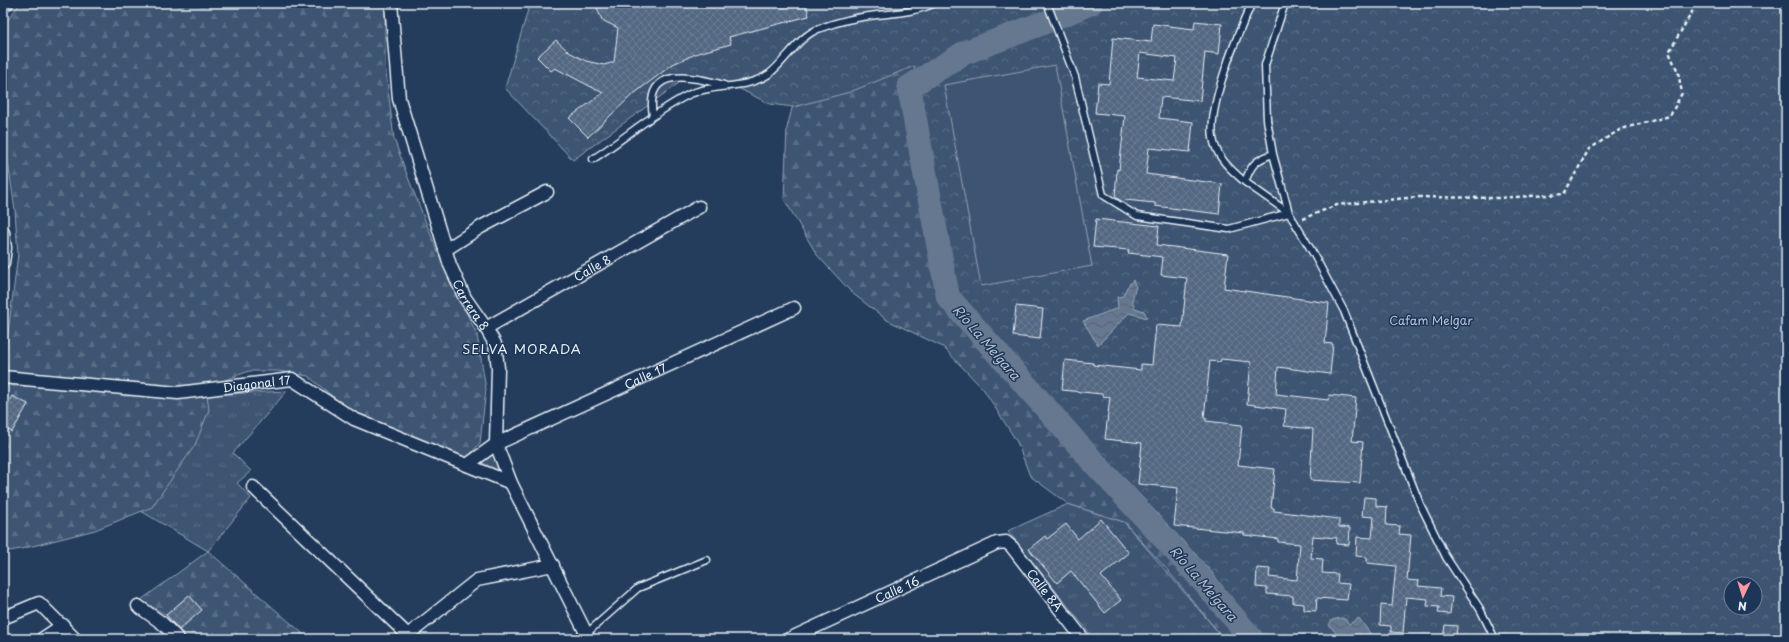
<svg xmlns="http://www.w3.org/2000/svg" width="1789" height="642" viewBox="0 0 1789 642" font-family="'Playpen Sans',sans-serif">
<defs>
<pattern id="grass-tufts" width="24" height="20" patternUnits="userSpaceOnUse"><rect width="24" height="20" fill="#3e5472"/><path d="M3 7l-1-3M5 7V3M7 7l1-3M15 17l-1-3M17 17v-4M19 17l1-3" fill="none" stroke="#5a6d87"/></pattern>
<pattern id="forest-firs" width="22" height="20" patternUnits="userSpaceOnUse"><rect width="22" height="20" fill="#3e5472"/><path d="M5 1l3.5 6h-7zM16 11l3.5 6h-7z" fill="#5a6d87"/></pattern>
<pattern id="park-crowns" width="20" height="18" patternUnits="userSpaceOnUse"><rect width="20" height="18" fill="#3e5472"/><path d="M2 6a3 3 0 1 1 6 0M12 15a3 3 0 1 1 6 0" fill="none" stroke="#5a6d87"/></pattern>
<pattern id="water-waves" width="16" height="10" patternUnits="userSpaceOnUse"><rect width="16" height="10" fill="#657890"/><path d="M0 5q4-4 8 0t8 0" fill="none" stroke="#576270"/></pattern>
<pattern id="building-cross-hatch" width="8" height="8" patternUnits="userSpaceOnUse"><rect width="8" height="8" fill="#536782"/><path d="M0 0l8 8M0 8l8-8" fill="none" stroke="#6c7d94"/></pattern>
</defs>
<rect width="100%" height="100%" fill="#253d5d"/>
<filter id="ink" filterUnits="userSpaceOnUse"><feTurbulence type="fractalNoise" baseFrequency=".025" numOctaves="2"/><feDisplacementMap in="SourceGraphic" scale="8" xChannelSelector="R" yChannelSelector="G"/><feConvolveMatrix kernelMatrix="1 2 1 2 8 2 1 2 1" color-interpolation-filters="sRGB"/></filter>
<g filter="url(#ink)">
<path fill="url(#grass-tufts)" stroke="#93a2b5" d="M287,391L233,453L251,471L237,483L251,498L208,551L141,511L154,504L207,395Z
M495,449L504,477L474,465Z
M1068,504L1124,522L1224,639H1094L1008,531Z"/>
<path fill="url(#forest-firs)" stroke="#93a2b5" d="M20,3H385V64L394,139L409,180L437,250L477,335L486,389L480,443L467,458L376,424L343,405L308,376L278,371H249L212,385L146,390L89,378L45,377L3,372L18,254L15,211L3,126V27Z
M918,36L1136,484L1198,560L1265,609L1293,639H1224L1164,566L1124,522L1068,504L1030,476L1017,442L984,390L943,347L887,320L852,293L817,255L784,199L787,128L798,85Z
M3,383L13,386L87,385L207,395L209,410L195,445L152,507L95,530L21,549L3,552Z
M208,551L309,639H188L166,615L141,600Z"/>
<path fill="url(#park-crowns)" stroke="#93a2b5" fill-rule="evenodd" d="M530,3H1786V639H1264L1209,569L1072,422L953,291L914,66L850,92L793,107L770,104L724,81L683,80L573,160L505,88ZM1731,584H1755V608H1731Z"/>
<path fill="#3e5472" stroke="#93a2b5" d="M1055,65L1092,266L981,286L944,85Z"/>
<path fill="url(#water-waves)" stroke="#99a8ba" d="M1133,280L1136,287C1133,295 1131,300 1135,308L1144,311L1147,318L1129,313L1098,345L1083,321L1118,308L1117,297L1123,296L1127,287Z
M1340,618L1345,619L1349,624L1359,618L1374,639H1341L1329,625L1332,620Z"/>
<g fill="none" stroke-linecap="round" stroke-linejoin="round">
<path stroke="#657890" stroke-width="24" d="M1063,15L1091,3
M1043,23L964,53L909,87L948,297L1097,466L1196,573L1252,639"/>
</g>
<path fill="url(#building-cross-hatch)" stroke="#e8f1f8" fill-rule="evenodd" d="M595,3H657L656,7L679,6L691,3H806L809,16L729,37L731,44L698,53L673,64L631,96L588,137L569,118L603,93L555,68L551,71L537,57L556,40L569,52L586,61L604,65L614,62L618,28L602,20Z
M1195,21L1222,24L1219,54L1205,52L1200,101L1161,97L1159,118L1193,122L1190,152L1149,148L1146,174L1222,184L1219,214L1155,206V203L1125,200L1123,202L1115,197L1117,169L1119,170L1125,116L1095,113L1098,83L1109,84L1113,38L1151,42L1153,24L1194,29ZM1140,53L1177,58L1174,81L1137,77Z
M1096,219L1159,226L1157,245L1228,254L1224,288L1329,303L1325,343L1333,344L1330,374L1278,367L1276,394L1328,400L1329,395L1356,398L1352,441L1363,442L1360,483L1310,480L1313,429L1284,426L1286,409L1247,404L1251,362L1221,359L1220,362L1210,361L1204,418H1206V421L1242,425L1238,465L1275,469L1271,508H1274V511L1339,519V527L1350,528L1349,545L1336,544L1337,538L1313,536L1311,558L1323,559L1322,573L1338,574L1337,583L1349,584L1347,600L1317,598L1316,611L1304,610V604L1293,603V596L1267,594V588L1256,587L1257,568L1270,569L1269,577L1297,580L1300,544L1278,542V539L1244,535V533L1174,526L1178,488L1138,484L1142,443L1105,439L1110,397L1102,396V394L1062,390L1065,360L1093,363V365L1141,370V364L1152,365L1156,325L1182,327L1187,278L1161,275L1163,257L1128,253L1129,250L1093,247Z
M1016,306L1043,309L1040,339L1013,336Z
M12,396L28,404L12,432L3,427V412Z
M1364,497L1376,498V506L1387,507L1386,525L1400,526L1399,534L1411,535L1407,580L1419,581L1418,586L1441,588L1440,596L1452,597L1450,614L1438,613L1439,607L1427,606L1428,599L1406,597L1403,633L1391,632V626L1380,625L1381,605L1392,606L1396,566L1367,563V557L1356,556L1357,537L1372,538L1374,517L1362,516Z
M1101,519L1129,553L1101,576L1121,600L1105,613L1071,571L1057,583L1029,549L1045,536L1047,539L1066,524L1078,539Z
M189,595L202,610L179,630L166,615Z
M1445,625L1457,626L1456,639H1443Z"/>
<g fill="none" stroke-linecap="round" stroke-linejoin="round">
<defs>
<path id="lane" d="M1047,3L1075,77L1103,195L1137,216L1229,229L1289,213
M1252,3C1237,35 1208,105 1213,138C1216,157 1231,170 1245,182C1251,165 1255,160 1273,154
M1285,3L1265,65L1267,120L1273,154L1289,213L1313,253L1344,311L1420,504L1446,557L1480,609L1495,639
M653,116C644,64 693,77 724,85
M593,159C624,139 654,112 688,95C712,83 746,90 769,74C786,61 799,35 821,28C839,21 858,17 877,15C897,13 916,12 935,3
M1245,182L1289,213
M587,633L638,588L707,560"/>
<g id="street">
<path id="s1" d="M391,3L399,99L450,265L465,298L486,328L495,344L498,368L496,444L511,483L589,639"/>
<path d="M3,6L7,3"/>
<path d="M3,232L5,248L3,263"/>
<path d="M445,250L481,227L547,192"/>
<path id="s2" d="M486,328L699,207"/>
<path id="s3" d="M3,377L178,393L292,379L354,419L511,483"/>
<path id="s4" d="M467,465L496,444L794,308"/>
<path d="M253,487L412,639"/>
<path d="M138,606L162,623L178,639"/>
<path d="M3,618L39,603L75,639"/>
<path d="M408,635L477,580L553,565"/>
<path d="M42,639L63,625"/>
<path id="s5" d="M789,639L997,543L1006,542L1012,547L1083,639"/>
</g>
</defs>
<use href="#lane" stroke="#e8f1f8" stroke-width="9"/>
<use href="#street" stroke="#e8f1f8" stroke-width="15"/>
<path stroke="#e8f1f8" stroke-width="2.5" stroke-dasharray="4 3" stroke-linecap="butt" d="M1302,219L1337,205L1417,197L1498,198L1564,194L1589,149L1621,129L1670,116L1682,93L1678,72L1669,52L1692,12L1694,3"/>
<use href="#lane" stroke="#1d3557" stroke-width="6"/>
<use href="#street" stroke="#1d3557" stroke-width="12"/>
</g>
</g>
<g text-anchor="middle" dominant-baseline="central" stroke-width="3" stroke-linejoin="round" paint-order="stroke">
<g font-size="12" fill="#e8f1f8" stroke="#1d3557">
<text stroke="none"><textPath href="#s2" startOffset="122">Calle 8</textPath></text>
<text stroke="none"><textPath href="#s1" startOffset="315">Carrera 8</textPath></text>
<text stroke="none"><textPath href="#s4" startOffset="200">Calle 17</textPath></text>
<text stroke="none"><textPath href="#s3" startOffset="255">Diagonal 17</textPath></text>
<text stroke="none"><textPath href="#s5" startOffset="119">Calle 16</textPath></text>
<text stroke="none"><textPath href="#s5" startOffset="300">Calle 8A</textPath></text>
</g>
<g font-size="12" fill="#b5c2d0" stroke="#1d3557">
<text x="1431" y="320">Cafam Melgar</text>
</g>
<g font-size="13" font-style="italic" fill="#b4c1ce" stroke="#1d3557">
<text transform="translate(987 342) rotate(49)">Río La Melgara</text>
<text transform="translate(1204 583) rotate(49)">Río La Melgara</text>
</g>
<g font-size="13" letter-spacing="1" fill="#e8f1f8" stroke="#1d3557">
<text x="522" y="348">SELVA MORADA</text>
</g>
</g>
<rect width="1789" height="642" fill="none" stroke="#1d3557" stroke-width="16"/>
<rect x="8" y="8" width="1773" height="626" fill="none" stroke="#e8f1f8" stroke-width="1.5" filter="url(#ink)"/>
<g transform="translate(1743 596) rotate(184)"><circle r="19" fill="#1d3557" stroke="#6e8097"/>
<path d="M0-3L7 15L0 10L-7 15Z" fill="#ff9aa2"/>
<text y="-6" font-size="11" font-weight="bold" text-anchor="middle" fill="#e8f1f8">N</text>
</g>
</svg>
